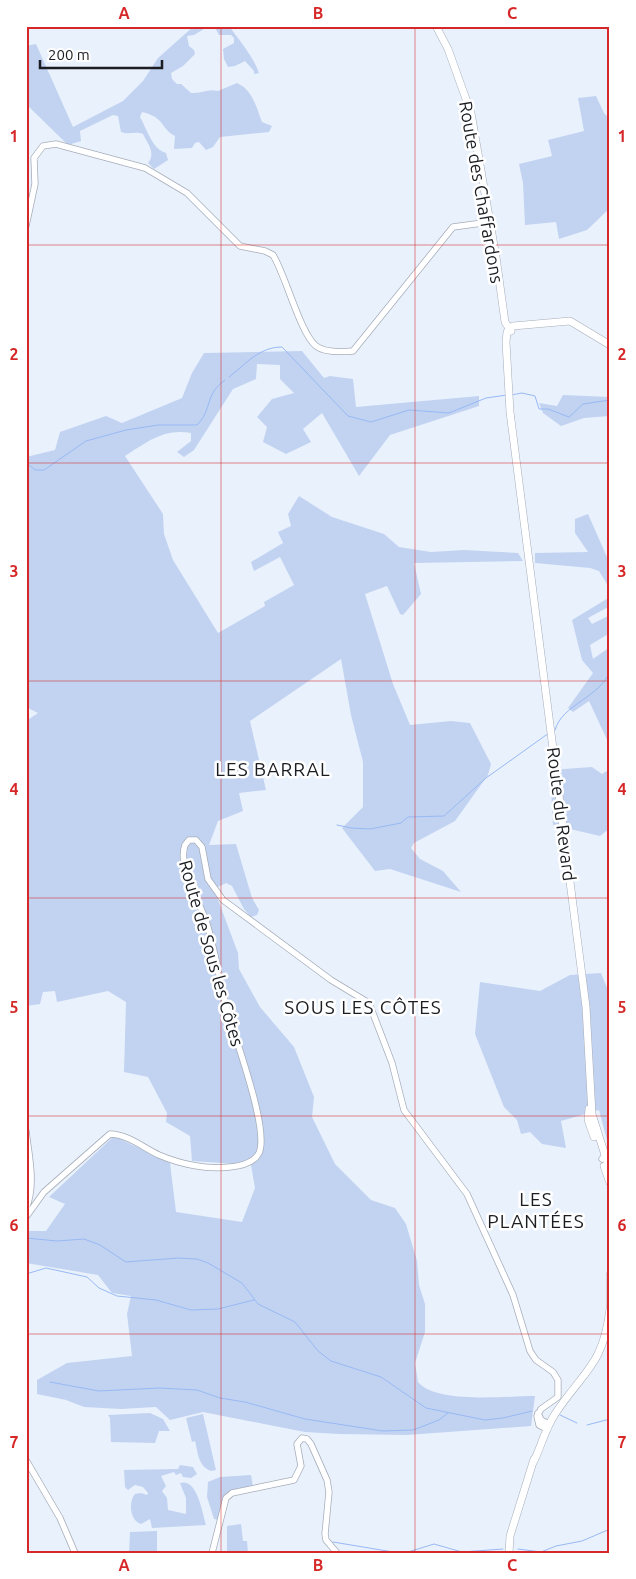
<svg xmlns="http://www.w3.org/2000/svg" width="636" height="1579" viewBox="0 0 636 1579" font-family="Ubuntu,sans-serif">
<rect width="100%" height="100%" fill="#e9f1fd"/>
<path fill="#c2d3f1" d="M194,26H209L194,35L187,36L189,46L194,50L195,54L183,66L171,73L172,79L177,84H181L191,93C200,94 209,88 218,91L237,83C253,90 256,107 262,122L272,126L269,132L220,137L213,147L206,150L199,142L195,143L192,148L174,149L175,136C160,128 165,117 142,112L140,117C147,129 152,149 166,153L168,160L154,169L148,163C156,153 148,144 143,134C135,131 129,135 121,132L118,116L113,115L80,131L81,141L68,145L26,104V46L36,44L73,127L123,101L143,81L158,58Z
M214,26H229C240,41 253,56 259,73L254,74V71L245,61L235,66L228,67L224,59L223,49L234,43V38L231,35H219Z
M596,96L604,113L610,119V208L587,230L559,239L556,222L525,225L523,183L519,164L552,156L548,140L584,131L578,98Z
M302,351L324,378L330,376L353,379L356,407L479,396V406L390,435L359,476L322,413L303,429L311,442L286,454L263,442L267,427L257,417L272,399L294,393L280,379V365L257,364L256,379L233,389L194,450L184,457L177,452L191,441V433C164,428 147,442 125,456L163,514L164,534L173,560L218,633L265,606L264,602L294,585L280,557L254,571L251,562L283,543L278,532L291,526L288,514L299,496L332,517L384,534L399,547L431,552L464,550L518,553L523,561L414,563L421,594L403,615L400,614L387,586L365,594L393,684L410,725L451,721L470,723L491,764L488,775L455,821L414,843L411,848L420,859L443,871L461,892L390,869L375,871L342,828L363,807V762L351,715L341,659L250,721L266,790L239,793L243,811L218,821L209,845L236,844L252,898L259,910L257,915L251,917L244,909L232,886L226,883L214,889L238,953L239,969L260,1007L294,1047L314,1097L312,1117L335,1164L371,1200L395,1208L406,1224L417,1261L419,1285L425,1304V1332L415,1363L418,1382C436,1404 507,1396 535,1396L531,1426L407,1435L339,1434L305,1432L203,1412L170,1420L156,1407L121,1409L84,1407L66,1400L37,1394V1380L67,1363L132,1356L127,1314L131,1296L112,1293L98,1275L26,1263V1231H46L65,1204L49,1197L114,1136L170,1163L176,1212L242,1222L255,1188L251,1165L192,1161L190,1136L166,1122L167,1113L148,1077L124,1072L126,1002L108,991L57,1002L55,991L43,992L40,1004L26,1006V721L38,713L26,707V457L55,450L60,432L106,416L122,423L182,398L192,373L204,353Z
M563,395L610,397V416L584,418L561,426L543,413L539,403L557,406Z
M588,514L610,564V589L599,571L590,568L535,563V553L588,552L575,533V519Z
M610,597V606L588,618L592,624L610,615V633L590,645L593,659L610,647V746L589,701L573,712L568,708L593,673L582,660L572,620Z
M592,767L602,774L610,769V828L600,836L553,825L550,770Z
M601,973L610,995V1152L599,1110L561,1121L566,1148L542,1144L530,1132L521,1134L517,1120L504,1107L475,1034L480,982L540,991L570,975Z
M150,1413L163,1419L170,1431H159L155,1443L111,1442L110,1418L108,1415Z
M203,1414L216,1470L211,1471C198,1466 198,1453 195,1441L192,1442L186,1418Z
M180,1465L193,1467L197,1474L191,1478L183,1477L181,1473L176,1475L174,1472L161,1476L166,1486L162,1491L167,1498L168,1510L186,1514V1498L180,1483C197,1478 202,1511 206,1525L152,1528L150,1519L141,1524C130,1521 128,1502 135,1494L141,1493L147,1495L148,1493L143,1487L135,1485L128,1490L125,1487L124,1470L178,1469Z
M251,1475L253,1486L236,1490L223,1497L219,1520L214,1519L207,1497L208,1482L220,1477Z
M241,1524L243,1541H247L248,1553H227V1526Z
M157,1531V1553H129L130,1532Z"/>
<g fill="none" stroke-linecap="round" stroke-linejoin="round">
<path stroke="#98b9f4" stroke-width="1" d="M229,377C246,364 259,347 282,347L348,416L371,422L409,410L449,413L486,398L507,395
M511,395L522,393L535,396L539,409H548L569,417L583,404L610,400
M26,467L28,464L35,470H44L86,441L126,430L158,425H197C213,409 204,395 225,380
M555,730C562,704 600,698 610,671
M337,825L351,828L370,829L401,823L408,817L444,816L486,778L549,733
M26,1238L57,1241L84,1239L100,1245L126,1262L178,1258L197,1259L208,1263L242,1283L258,1304L295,1322L318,1351L331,1361L381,1377L426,1408L485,1420L503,1418L532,1411
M26,1274L46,1268L87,1277L99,1288L117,1296L156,1300L191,1310L218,1309L254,1300
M50,1382L99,1391L159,1388L197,1390L220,1398L245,1402L305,1419L383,1431L413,1430L439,1420L448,1413
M560,1415L577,1423
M587,1425L610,1419
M333,1542L399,1553
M518,1549L541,1552L556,1546L582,1541L610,1529
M405,1553L434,1544L462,1552L503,1549"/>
<defs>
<path id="minor" d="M26,226L35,184L34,158L43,146L56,144L145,168L187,193L240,246L265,251L273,255C286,276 300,333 316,346C325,353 342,352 353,351L453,227L490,222
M26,1131C29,1157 36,1184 26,1209
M602,1159L605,1155L610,1154
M26,1217L44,1192L110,1134C127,1134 144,1148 159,1155C180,1164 207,1170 230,1167C240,1166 254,1163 259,1153C270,1129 233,1034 226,1005C219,978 215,951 207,924C200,902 177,867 185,845L189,840H196L202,847L208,879L223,900L331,980L369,1003L392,1063L404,1110L467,1194L513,1295L530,1351L536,1360L553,1372L558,1380V1397L541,1409L537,1416L539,1425L547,1429
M538,1413L541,1420L549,1424
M26,1460L60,1518L75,1553
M212,1553L226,1498L232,1493L294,1480L301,1466L297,1444L302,1438L307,1439L311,1444L327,1480L329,1492L325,1534L326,1540L337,1553"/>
<path id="major" d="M436,26L448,49L471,113L496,257L505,322L511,331
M610,345L570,321L513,326L507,332L506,342L510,412L586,1007L592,1114L610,1171
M589,1109L588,1120L594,1137
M604,1166L610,1183
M610,1275V1304
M533,1463C541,1447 545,1429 555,1414C584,1370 603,1366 610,1309
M509,1553L510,1536L534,1459"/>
</defs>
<use href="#minor" stroke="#a6adb9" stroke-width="7"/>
<use href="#major" stroke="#a6adb9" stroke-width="8"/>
<use href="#minor" stroke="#fff" stroke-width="5.5"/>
<use href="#major" stroke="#fff" stroke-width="7"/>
</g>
<path fill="none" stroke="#d62828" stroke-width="1" stroke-opacity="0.55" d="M221,26V1553M415,26V1553M26,245H610M26,463H610M26,681H610M26,898H610M26,1116H610M26,1334H610"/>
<g text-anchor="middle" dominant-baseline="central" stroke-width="5" stroke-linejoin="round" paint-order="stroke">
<g font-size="18" fill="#1b1d22" stroke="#fff">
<text transform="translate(482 192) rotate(80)">Route des Chaffardons</text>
<text transform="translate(562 814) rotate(83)">Route du Revard</text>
<text transform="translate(212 953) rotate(74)">Route de Sous les Côtes</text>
</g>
<g font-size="19" letter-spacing="1" fill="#1b1d22" stroke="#fff">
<text x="273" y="769">LES BARRAL</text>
<text x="363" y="1007">SOUS LES CÔTES</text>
<text x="536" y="1199">LES<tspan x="536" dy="22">PLANTÉES</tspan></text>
</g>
</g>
<rect width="636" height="1579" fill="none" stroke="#ffffff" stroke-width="55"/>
<path d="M40 60v8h122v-8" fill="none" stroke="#1b1d22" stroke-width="2.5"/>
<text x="48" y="60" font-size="15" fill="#1b1d22" stroke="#ffffff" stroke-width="4" paint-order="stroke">200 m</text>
<rect x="28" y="28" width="580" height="1524" fill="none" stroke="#d62828" stroke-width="2"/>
<g font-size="16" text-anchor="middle" font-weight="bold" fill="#d62828">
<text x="124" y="19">A</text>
<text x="318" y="19">B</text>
<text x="512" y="19">C</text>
<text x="14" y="142">1</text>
<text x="622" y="142">1</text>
<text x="14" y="360">2</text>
<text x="622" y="360">2</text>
<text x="14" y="577">3</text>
<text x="622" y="577">3</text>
<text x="14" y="795">4</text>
<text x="622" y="795">4</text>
<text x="14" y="1013">5</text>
<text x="622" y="1013">5</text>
<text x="14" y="1231">6</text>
<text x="622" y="1231">6</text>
<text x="14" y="1448">7</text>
<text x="622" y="1448">7</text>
<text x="124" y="1571">A</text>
<text x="318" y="1571">B</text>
<text x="512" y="1571">C</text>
</g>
</svg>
